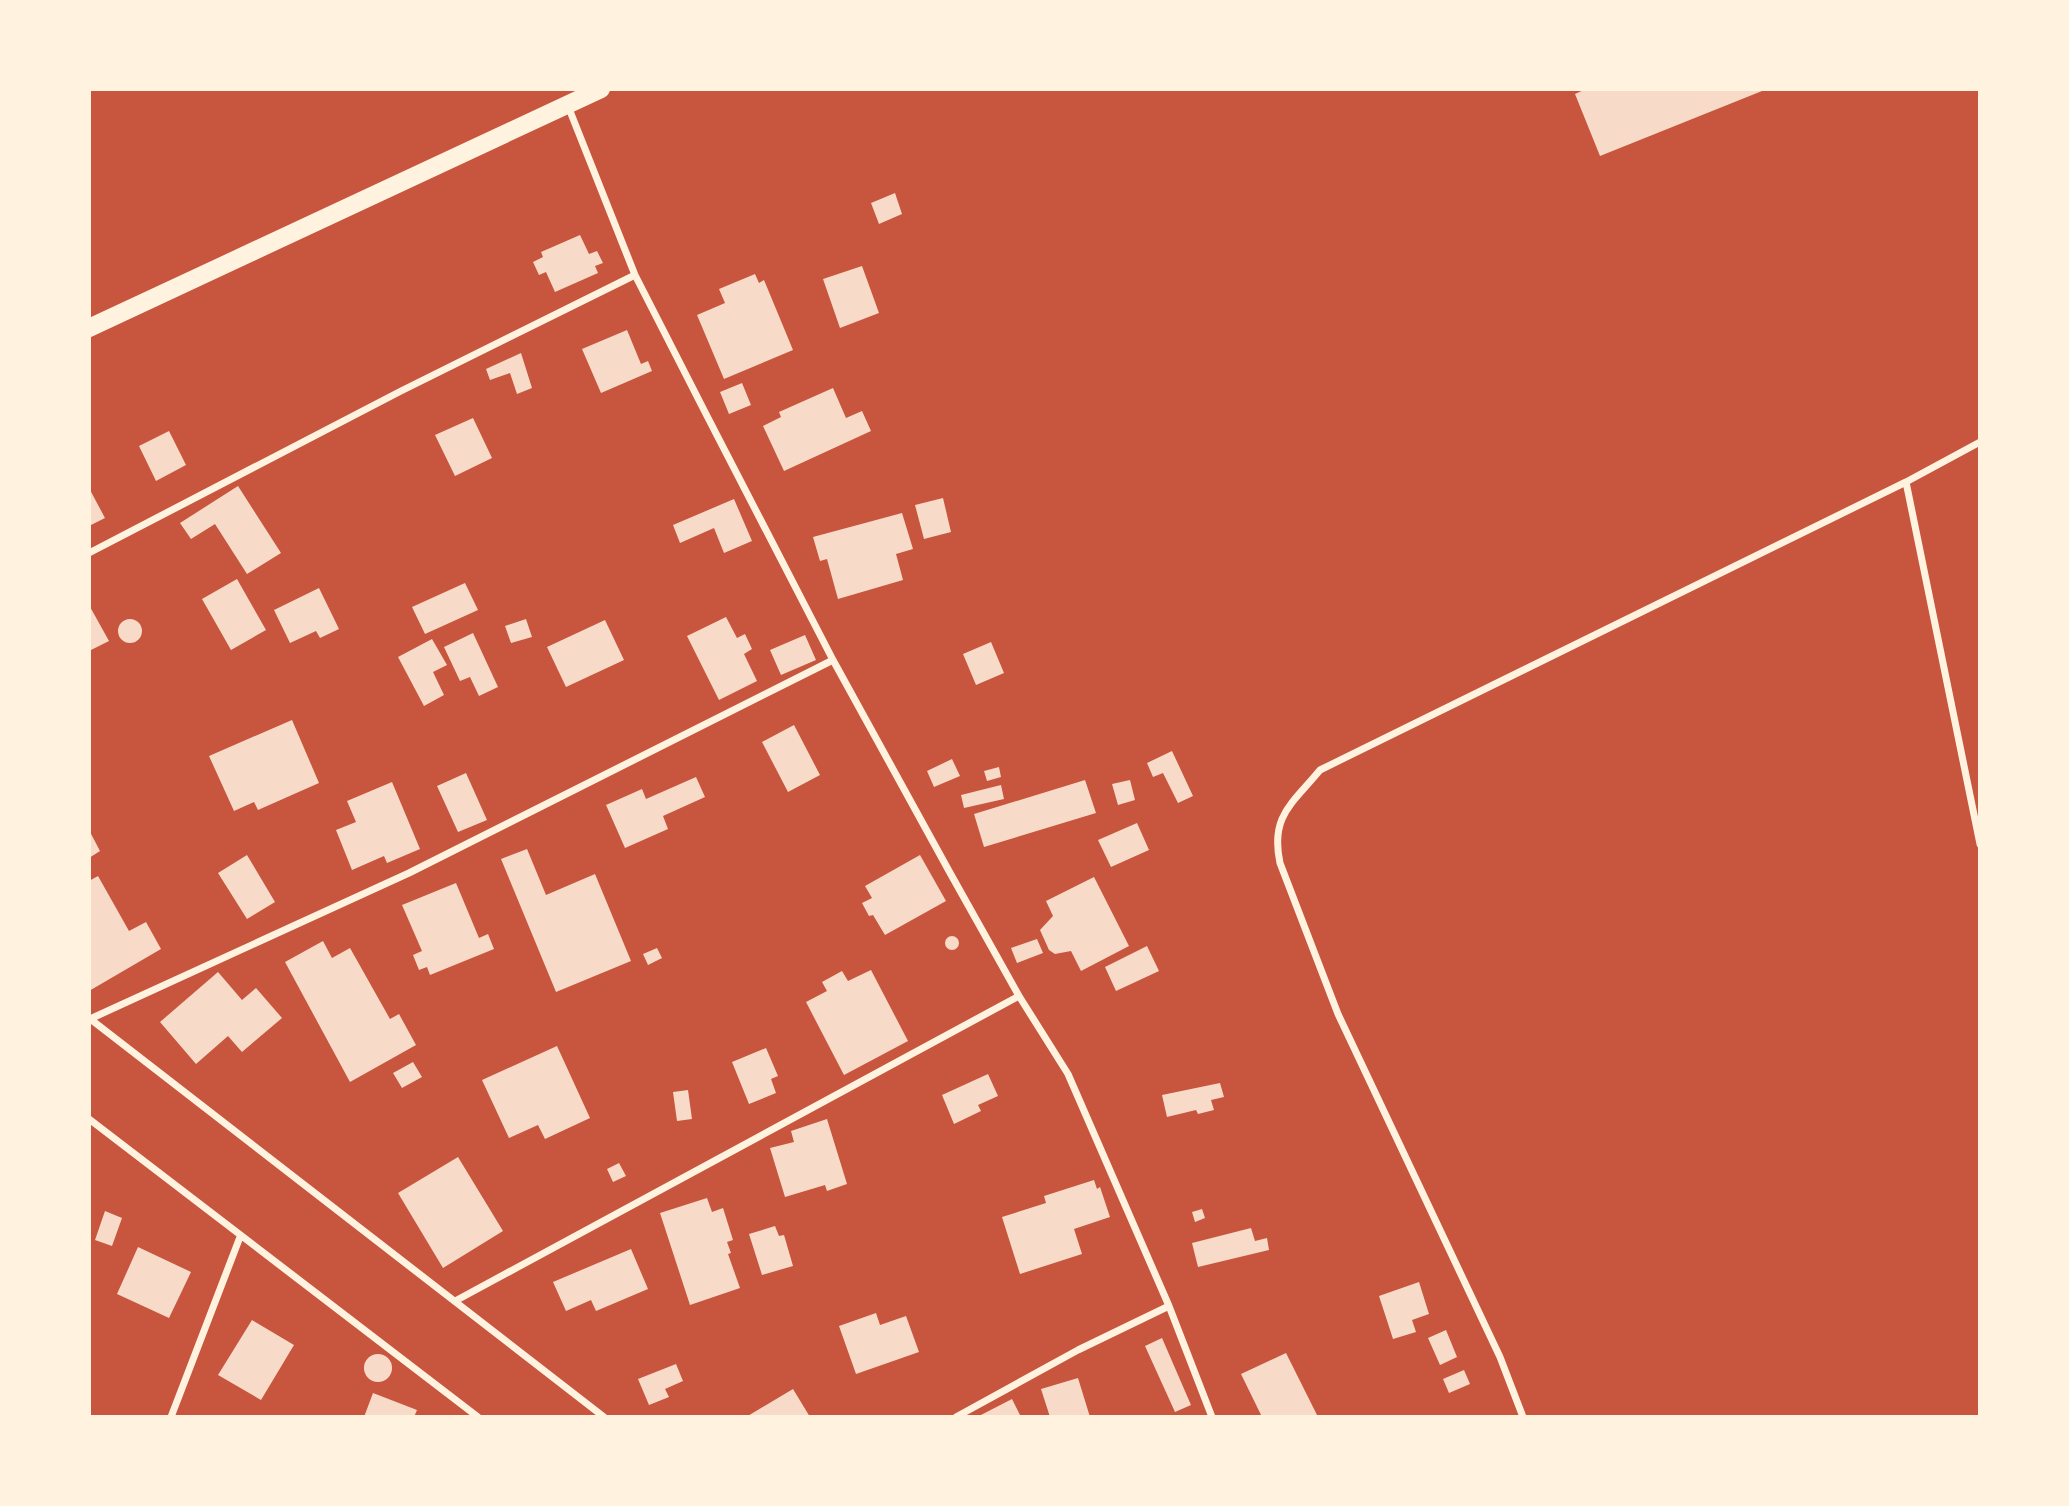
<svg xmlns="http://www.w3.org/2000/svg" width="2069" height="1506" viewBox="0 0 2069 1506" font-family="'Fira Sans Condensed',sans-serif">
<rect width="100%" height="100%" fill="#c8553d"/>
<path fill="#f7dbc8" d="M1586,89H1767L1600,156L1575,94Z
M895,193L902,214L879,224L871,203Z
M580,235L589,254L597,251L603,263L595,266L598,273L555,292L546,272L539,275L533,262L543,257L541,252Z
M862,266L879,313L840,328L823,279Z
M755,274L759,283L764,280L793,350L724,379L697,315L725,303L719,289Z
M627,330L641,364L648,361L652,371L601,393L582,349Z
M521,353L532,388L517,394L510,373L490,380L486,369Z
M742,383L751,405L729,414L720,392Z
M833,388L846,418L862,411L871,431L784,471L763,426L781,417L779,412Z
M473,418L492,458L455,476L435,435Z
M169,431L186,465L156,481L139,446Z
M238,486L281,553L247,574L215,524L191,539L180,523Z
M89,488L105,518L89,526Z
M943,498L951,532L924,539L915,505Z
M734,499L752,541L724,553L714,528L680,543L673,525Z
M902,513L913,549L896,554L903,580L838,599L827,559L820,561L813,537Z
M237,579L266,630L231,650L202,599Z
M465,583L478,610L425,634L412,607Z
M319,588L339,629L320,638L316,631L290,643L274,610Z
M89,605L109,641L89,651Z
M726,617L737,638L745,634L752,649L744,654L757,681L719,700L687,636Z
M526,619L532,637L511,643L505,626Z
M118 631a12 12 0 1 1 24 0a12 12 0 1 1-24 0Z
M605,620L624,660L566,687L547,647Z
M473,633L498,687L479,696L470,677L460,681L444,647Z
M805,635L816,660L781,675L770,650Z
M432,639L447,665L433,672L444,695L424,706L398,657Z
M991,642L1004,673L976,685L963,654Z
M292,720L319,783L258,810L254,802L234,811L209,756Z
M794,725L820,775L788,792L762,742Z
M1172,751L1193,796L1178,803L1163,773L1153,777L1147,763Z
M952,759L960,776L934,787L927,771Z
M999,767L1001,777L987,781L984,771Z
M466,773L487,820L458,832L437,786Z
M696,777L705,797L663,816L668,829L625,848L606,805L642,789L646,799Z
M1085,780L1096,813L984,847L974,814Z
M1130,780L1135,800L1118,805L1112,784Z
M392,782L420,849L387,863L384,856L352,870L336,830L356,822L347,801Z
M1001,785L1004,799L964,808L961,795Z
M1137,823L1149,850L1111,867L1098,840Z
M89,830L100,851L89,858Z
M527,849L546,895L595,874L631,961L556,992L501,859Z
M247,855L275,902L247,919L218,873Z
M920,855L946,901L885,935L873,915L869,916L862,903L872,898L865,886Z
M98,876L129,931L146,922L161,949L89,991V881Z
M1094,877L1129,946L1081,971L1071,951L1055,954L1049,950L1040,930L1053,916L1046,901Z
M456,883L479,938L488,934L494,949L430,975L427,967L419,970L413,955L422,951L402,905Z
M945 943a7 7 0 1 1 14 0a7 7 0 1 1-14 0Z
M1037,939L1043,953L1017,963L1011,948Z
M323,941L332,958L350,948L390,1019L399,1014L416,1045L350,1082L285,962Z
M1147,946L1159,971L1116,991L1105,967Z
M657,948L662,958L648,965L643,954Z
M871,970L908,1041L844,1075L806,1002L827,991L822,982L842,971L848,981Z
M218,972L242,1000L256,988L282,1018L242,1052L228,1036L196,1064L160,1022Z
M557,1046L590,1118L545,1139L538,1125L509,1138L482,1080Z
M766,1048L778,1076L771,1079L776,1093L749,1104L732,1062Z
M413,1062L422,1077L402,1088L393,1073Z
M988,1074L998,1096L978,1105L981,1111L954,1124L942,1095Z
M1220,1083L1224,1097L1211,1100L1214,1110L1198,1114L1196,1110L1167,1117L1162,1095Z
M688,1090L692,1119L677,1121L673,1092Z
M827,1119L847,1184L827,1191L825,1185L785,1197L770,1148L794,1142L791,1131Z
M458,1157L503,1231L443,1268L398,1193Z
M619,1163L626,1176L613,1182L607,1169Z
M1094,1180L1097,1189L1100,1187L1110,1217L1074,1229L1082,1254L1020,1274L1002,1217L1046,1203L1044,1196Z
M707,1198L712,1212L723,1208L733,1240L727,1242L731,1253L728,1254L740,1288L690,1305L660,1213Z
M1202,1209L1205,1218L1195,1222L1192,1212Z
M105,1211L122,1218L112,1246L95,1240Z
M775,1226L779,1236L784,1235L793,1266L762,1275L749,1234Z
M1251,1228L1255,1241L1267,1238L1269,1250L1198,1267L1192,1243Z
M138,1247L191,1272L169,1318L117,1294Z
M631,1249L648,1289L596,1311L591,1300L566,1311L553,1282Z
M1419,1282L1429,1314L1412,1320L1416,1332L1393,1339L1379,1296Z
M876,1313L880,1325L906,1316L919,1352L856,1374L839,1326Z
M252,1320L294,1345L261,1400L218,1375Z
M1446,1330L1457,1357L1440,1365L1428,1338Z
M1162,1338L1191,1405L1175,1412L1145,1346Z
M1286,1353L1318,1417H1262L1241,1374Z
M364 1368a14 14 0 1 1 28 0a14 14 0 1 1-28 0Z
M676,1364L683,1381L665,1389L669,1397L649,1405L638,1379Z
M1464,1370L1470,1384L1449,1393L1443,1379Z
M1078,1378L1090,1417H1050L1041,1389Z
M793,1389L810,1417H746Z
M373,1393L417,1410L414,1417H364Z
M1012,1399L1021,1417H977Z"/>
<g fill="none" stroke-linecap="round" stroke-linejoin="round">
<path stroke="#fff3e0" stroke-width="7" d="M568,106L635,275L706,414L833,660L949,871L1019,996L1068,1074L1169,1306L1212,1417
M1906,482L1980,844
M89,553L401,391L635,275
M89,1018L604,1417
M90,1019L409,873L833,660
M89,1119L478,1417
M457,1300L1019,996
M171,1417L240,1237
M956,1417L1078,1350L1169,1306
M1523,1417L1500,1357L1338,1014L1280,863C1270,816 1292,804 1320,770L1906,482L1980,442"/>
<path stroke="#fff3e0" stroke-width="18" d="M89,328L601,89"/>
</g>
<rect width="2069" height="1506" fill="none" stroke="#fff3e0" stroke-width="182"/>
</svg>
